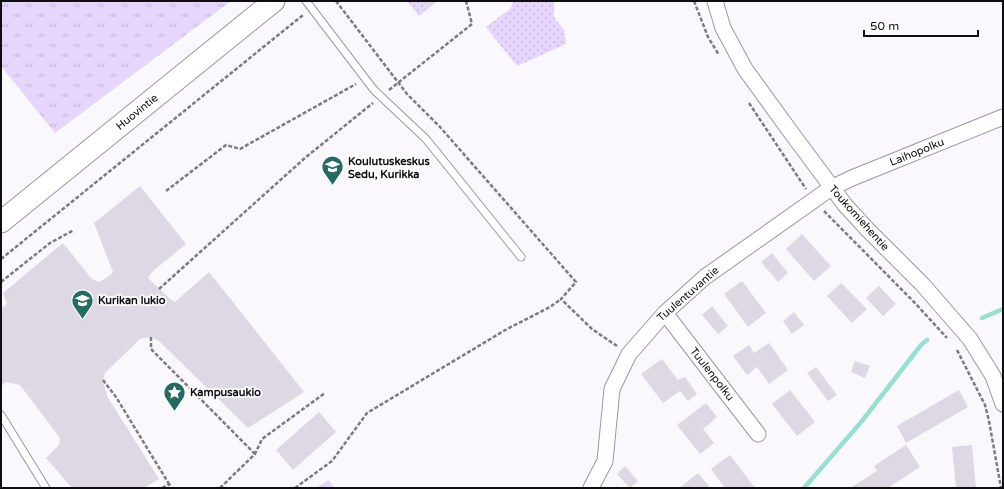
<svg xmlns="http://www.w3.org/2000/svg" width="1004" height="489" viewBox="0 0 1004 489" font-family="'Varela Round',sans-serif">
<defs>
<pattern id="grass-tufts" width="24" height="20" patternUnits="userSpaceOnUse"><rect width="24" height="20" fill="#e6d5fc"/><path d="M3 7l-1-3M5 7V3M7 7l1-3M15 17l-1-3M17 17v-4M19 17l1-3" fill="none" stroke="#c4b6d7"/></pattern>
<pattern id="park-dots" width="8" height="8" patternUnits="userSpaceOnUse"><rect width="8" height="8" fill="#e6d5fc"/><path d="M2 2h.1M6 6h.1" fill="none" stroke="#c4b6d7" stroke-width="1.8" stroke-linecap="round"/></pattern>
</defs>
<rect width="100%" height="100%" fill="#faf7fd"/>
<path fill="url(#grass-tufts)" d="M1,1H231L55,133L1,66Z"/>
<path fill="url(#park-dots)" d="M407,1H425L430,7L419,16Z
M514,1H554V17L564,30L566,44L517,66L486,27L510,9Z"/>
<path fill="#e6d5fc" d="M329,480L334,488H316Z"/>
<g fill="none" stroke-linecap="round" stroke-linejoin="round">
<path stroke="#96e0d2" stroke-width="4.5" d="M982,318L1003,309
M804,488L862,421L921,345L927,340"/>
</g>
<path fill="#ddd8e3" d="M425,1H437L430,7Z
M140,186L186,244L153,271L148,278L170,299L175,302L209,272L304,392L248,428L159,341L151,337L140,339L105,373L103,380L107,396L159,479L144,488H72L46,458L59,445L60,438L20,385L6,382L1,386V309L7,304L3,293L63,243L92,279L99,282L109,276L113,272L94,223Z
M802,234L831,266L814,281L786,249Z
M772,253L788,273L778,282L761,262Z
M742,281L766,313L748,327L724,294Z
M841,283L867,309L852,323L827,296Z
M879,286L896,304L883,316L866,298Z
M712,306L728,326L718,334L702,315Z
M794,312L804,325L792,334L783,321Z
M769,343L788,370L769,384L757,367L747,375L733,356L749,345L754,353Z
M662,359L678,380L685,377L697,394L688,401L680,391L663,403L641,374Z
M855,361L870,366L865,378L851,372Z
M816,367L837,395L828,401L807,373Z
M790,390L815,422L797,436L772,404Z
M959,390L968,407L906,443L897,426Z
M706,403L717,417L703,429L714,443L700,454L677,425Z
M319,412L336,432L293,470L276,450Z
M906,445L920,467L888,488H850L877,471L874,466Z
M972,445L976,488H956L952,447Z
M730,455L755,488H725L711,469Z
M625,466L638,481L630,488L617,474Z
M698,473L709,486L706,488H682L681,487Z"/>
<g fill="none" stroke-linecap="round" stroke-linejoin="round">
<defs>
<path id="lane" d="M306,1L374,90L426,139L521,257
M1,415L46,488"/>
<path id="street" d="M715,1L723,28L745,69L790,131L845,205L867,229L923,285L970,339L993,376L1003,404
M665,313L758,434
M591,488L605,461L612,389L629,354L665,313L705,277L831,188L852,178L1003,117"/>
<path id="secondary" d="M1,222L274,1"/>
</defs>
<use href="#lane" stroke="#9b96a1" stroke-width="9"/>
<use href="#street" stroke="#9b96a1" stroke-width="17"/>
<use href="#secondary" stroke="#9b96a1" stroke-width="23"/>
<path stroke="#7e7b80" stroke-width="2.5" stroke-dasharray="4 2" stroke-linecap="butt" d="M336,1L407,94L440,127L576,282L561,299L592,329L617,346
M694,1L708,37L719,55
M389,90L472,24L466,1
M749,103L806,189
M166,191L226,145L240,149L356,84
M824,211L914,302L947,338
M1,259L303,15
M1,282L50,243L74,230
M159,289L306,157L373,103
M151,337V349L255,454
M957,350L985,405L989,421L1001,488
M103,380L116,397L169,484
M162,488L169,484L172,488
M220,488L255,454L262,439L325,393
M295,488L332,461L367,413L507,329L550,307L561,299"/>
<use href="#lane" stroke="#fff" stroke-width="7"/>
<use href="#street" stroke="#fff" stroke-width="15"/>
<use href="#secondary" stroke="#fff" stroke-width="21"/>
</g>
<defs>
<symbol id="school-pin" viewBox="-11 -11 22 30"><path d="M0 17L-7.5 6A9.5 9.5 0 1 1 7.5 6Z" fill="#246b61" stroke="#fff"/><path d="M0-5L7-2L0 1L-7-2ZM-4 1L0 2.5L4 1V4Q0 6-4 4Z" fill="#fff"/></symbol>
<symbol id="sight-pin" viewBox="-11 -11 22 30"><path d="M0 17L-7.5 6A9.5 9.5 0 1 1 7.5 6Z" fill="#246b61" stroke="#fff"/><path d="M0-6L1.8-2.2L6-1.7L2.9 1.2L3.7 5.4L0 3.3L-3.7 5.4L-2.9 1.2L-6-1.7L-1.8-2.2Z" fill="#fff"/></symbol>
</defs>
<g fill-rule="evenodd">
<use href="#school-pin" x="320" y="154" width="25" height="34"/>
<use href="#school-pin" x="70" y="288" width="25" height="34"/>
<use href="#sight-pin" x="162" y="380" width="25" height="34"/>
</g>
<g text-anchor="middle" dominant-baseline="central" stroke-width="3.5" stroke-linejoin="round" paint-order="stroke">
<g font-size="11" fill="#0f0d11" stroke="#fff">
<text transform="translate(137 112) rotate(-39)">Huovintie</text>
<text transform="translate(917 152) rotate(-22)">Laihopolku</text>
<text transform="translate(859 218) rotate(48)">Toukomiehentie</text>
<text transform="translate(688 294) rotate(-41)">Tuulentuvantie</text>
<text transform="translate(712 374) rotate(52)">Tuulenpolku</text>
</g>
<g font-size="11" font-weight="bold" fill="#0f0d11" stroke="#fff" text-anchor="start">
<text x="348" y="161">Koulutuskeskus<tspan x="348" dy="13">Sedu, Kurikka</tspan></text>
<text x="98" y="300">Kurikan lukio</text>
<text x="190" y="392">Kampusaukio</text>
</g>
</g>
<rect width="1004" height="489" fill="none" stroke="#0f0d11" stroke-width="4"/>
<path d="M864 30v6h114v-6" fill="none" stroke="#0f0d11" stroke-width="2"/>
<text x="870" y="30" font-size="12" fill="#0f0d11" stroke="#ffffff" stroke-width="3" paint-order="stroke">50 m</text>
</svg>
